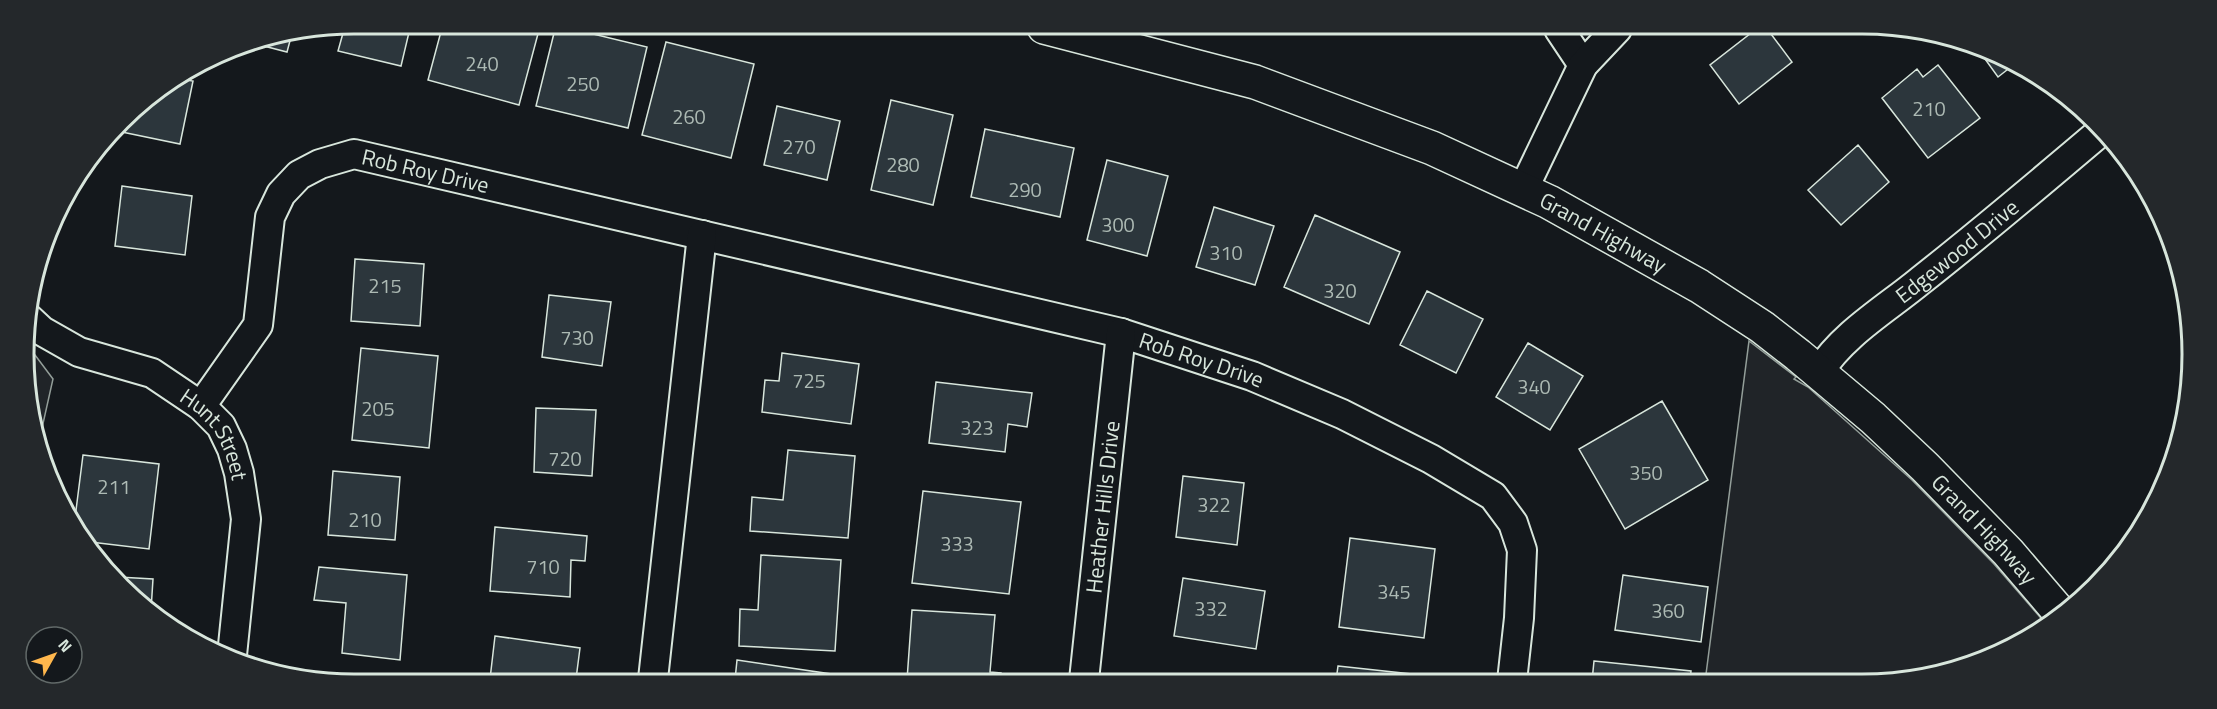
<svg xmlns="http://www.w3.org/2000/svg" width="2217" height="709" viewBox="0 0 2217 709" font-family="'Titillium Web',sans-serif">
<rect width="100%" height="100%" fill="#14181c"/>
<path fill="#202428" stroke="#939e99" stroke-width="1.5" d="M1749,341L1796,377L1794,379L1808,387L1912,480L1994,564L2046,624L2009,651L1906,682H1705Z
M29,347L53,379L38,446L35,440Z"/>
<path fill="#2c363c" stroke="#d8e6dc" stroke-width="1.5" d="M354,24H411L401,66L338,51L345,26Z
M443,24L518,25L539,30L519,105L428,80Z
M556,25L647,47L628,128L536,106Z
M1755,30H1768L1792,62L1739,104L1710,65Z
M291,37L287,52L256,44Z
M666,42L754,64L731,158L642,135Z
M1980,52L2012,66L1998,77Z
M1938,65L1980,118L1928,158L1882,98L1917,69L1923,77Z
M180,79L193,81L180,144L117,131L136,106Z
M891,100L953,115L933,205L871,190Z
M777,106L840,121L827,180L764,165Z
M985,129L1074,148L1060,217L971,197Z
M1858,145L1889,182L1841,225L1808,190Z
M1107,160L1168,176L1147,256L1087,240Z
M122,186L192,196L185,255L115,246Z
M1214,207L1274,226L1255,285L1196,267Z
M1315,215L1400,252L1369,324L1284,287Z
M355,259L424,264L420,326L351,321Z
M1427,291L1483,319L1456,373L1400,345Z
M549,295L611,302L602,366L542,357Z
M1528,343L1583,376L1550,430L1496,397Z
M361,348L438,356L429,448L352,440Z
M782,353L859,364L851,424L762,412L765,380L779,381Z
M936,382L1032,393L1027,427L1008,424L1005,452L929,443Z
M1662,401L1708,480L1625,529L1579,449Z
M536,408L596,410L592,476L534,472Z
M788,450L855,456L848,538L750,531L752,497L783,500Z
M83,455L159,464L149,549L82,541L80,538L74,526Z
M333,471L400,477L395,540L328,535Z
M1183,476L1244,483L1237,545L1176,537Z
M923,491L1021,502L1009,594L912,583Z
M495,527L587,536L585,561L571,560L570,597L490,591Z
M1350,538L1435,549L1424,638L1339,627Z
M761,555L841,560L835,651L739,646L740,609L758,610Z
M319,567L407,575L400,660L342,653L346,603L314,600Z
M1623,575L1708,587L1701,642L1615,630Z
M118,577L153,579L151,610Z
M1183,578L1265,591L1256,649L1174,636Z
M912,610L995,615L990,672L1001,673V680H907Z
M495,636L580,648L576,679L545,677V679H490Z
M737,660L831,674L830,680H735Z
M1594,661L1691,671L1690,682L1592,681Z
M1338,666L1430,676V681H1336Z
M319,673L376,679H318Z"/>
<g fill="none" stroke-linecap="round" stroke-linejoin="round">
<defs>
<g id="street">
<path d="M1559,29L1583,65"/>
<path d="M1523,190L1583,65L1617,29"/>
<path id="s1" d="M27,317L42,331L79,352L152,373L201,406L221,426L232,449L239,473L246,519L232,655"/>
<path id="s2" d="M1819,372C1843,334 1886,309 1920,281C1981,233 2040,183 2099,133"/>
<path id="s3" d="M201,406L258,325L270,217L281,194L299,175L320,164L354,154L1121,333L1252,376L1342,414L1431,459L1493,496L1513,523L1522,550L1519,618L1512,681"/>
<path d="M653,679L702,235"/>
<path id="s4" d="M1084,680L1121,333"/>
</g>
<g id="secondary">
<path id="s5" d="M1044,27L1255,82L1432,148L1549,202L1699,286L1762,327L1798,355L1873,418L1925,467L2008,552L2061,614"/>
</g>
</defs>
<use href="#street" stroke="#d8e6dc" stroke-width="32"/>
<use href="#secondary" stroke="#d8e6dc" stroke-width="36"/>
<use href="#street" stroke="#14181c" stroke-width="28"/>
<use href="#secondary" stroke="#14181c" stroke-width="33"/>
</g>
<g text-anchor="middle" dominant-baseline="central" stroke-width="4.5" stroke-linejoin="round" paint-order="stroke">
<g font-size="20" fill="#adbab4">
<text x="482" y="63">240</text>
<text x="583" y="83">250</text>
<text x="1929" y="108">210</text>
<text x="689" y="116">260</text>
<text x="799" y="146">270</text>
<text x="903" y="164">280</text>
<text x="1025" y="189">290</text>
<text x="1118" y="224">300</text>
<text x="1226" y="252">310</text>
<text x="385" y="285">215</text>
<text x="1340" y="290">320</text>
<text x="577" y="337">730</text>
<text x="809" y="380">725</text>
<text x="1534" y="386">340</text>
<text x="378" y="408">205</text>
<text x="977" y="427">323</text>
<text x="565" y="458">720</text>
<text x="1646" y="472">350</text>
<text x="114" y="486">211</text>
<text x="1214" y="504">322</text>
<text x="365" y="519">210</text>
<text x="957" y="543">333</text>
<text x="543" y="566">710</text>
<text x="1394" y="591">345</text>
<text x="1211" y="608">332</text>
<text x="1668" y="610">360</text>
</g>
<g font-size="22" fill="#d8e6dc" stroke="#14181c">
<text stroke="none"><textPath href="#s3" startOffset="392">Rob Roy Drive</textPath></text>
<text stroke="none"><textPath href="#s5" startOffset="598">Grand Highway</textPath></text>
<text stroke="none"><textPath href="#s2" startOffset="184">Edgewood Drive</textPath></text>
<text stroke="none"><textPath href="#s3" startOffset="1191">Rob Roy Drive</textPath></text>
<text stroke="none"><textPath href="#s1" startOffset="230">Hunt Street</textPath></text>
<text stroke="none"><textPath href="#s4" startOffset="174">Heather Hills Drive</textPath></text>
<text stroke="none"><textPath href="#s5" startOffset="1084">Grand Highway</textPath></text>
</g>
</g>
<path d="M0 0H2217V709H0ZM354 34H1862A320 320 0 0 1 2182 354V354A320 320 0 0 1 1862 674H354A320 320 0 0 1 34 354V354A320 320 0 0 1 354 34Z" fill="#24282b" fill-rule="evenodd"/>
<path fill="none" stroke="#d8e6dc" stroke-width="3" d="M354 34H1862A320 320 0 0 1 2182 354V354A320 320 0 0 1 1862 674H354A320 320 0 0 1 34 354V354A320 320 0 0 1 354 34Z"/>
<g transform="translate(54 655) rotate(50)"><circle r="28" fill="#14181c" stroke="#626a69" stroke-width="1.5"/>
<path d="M0-4.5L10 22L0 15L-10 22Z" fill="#ffb74d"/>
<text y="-9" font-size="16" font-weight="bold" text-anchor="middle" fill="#d8e6dc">N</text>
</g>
</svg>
